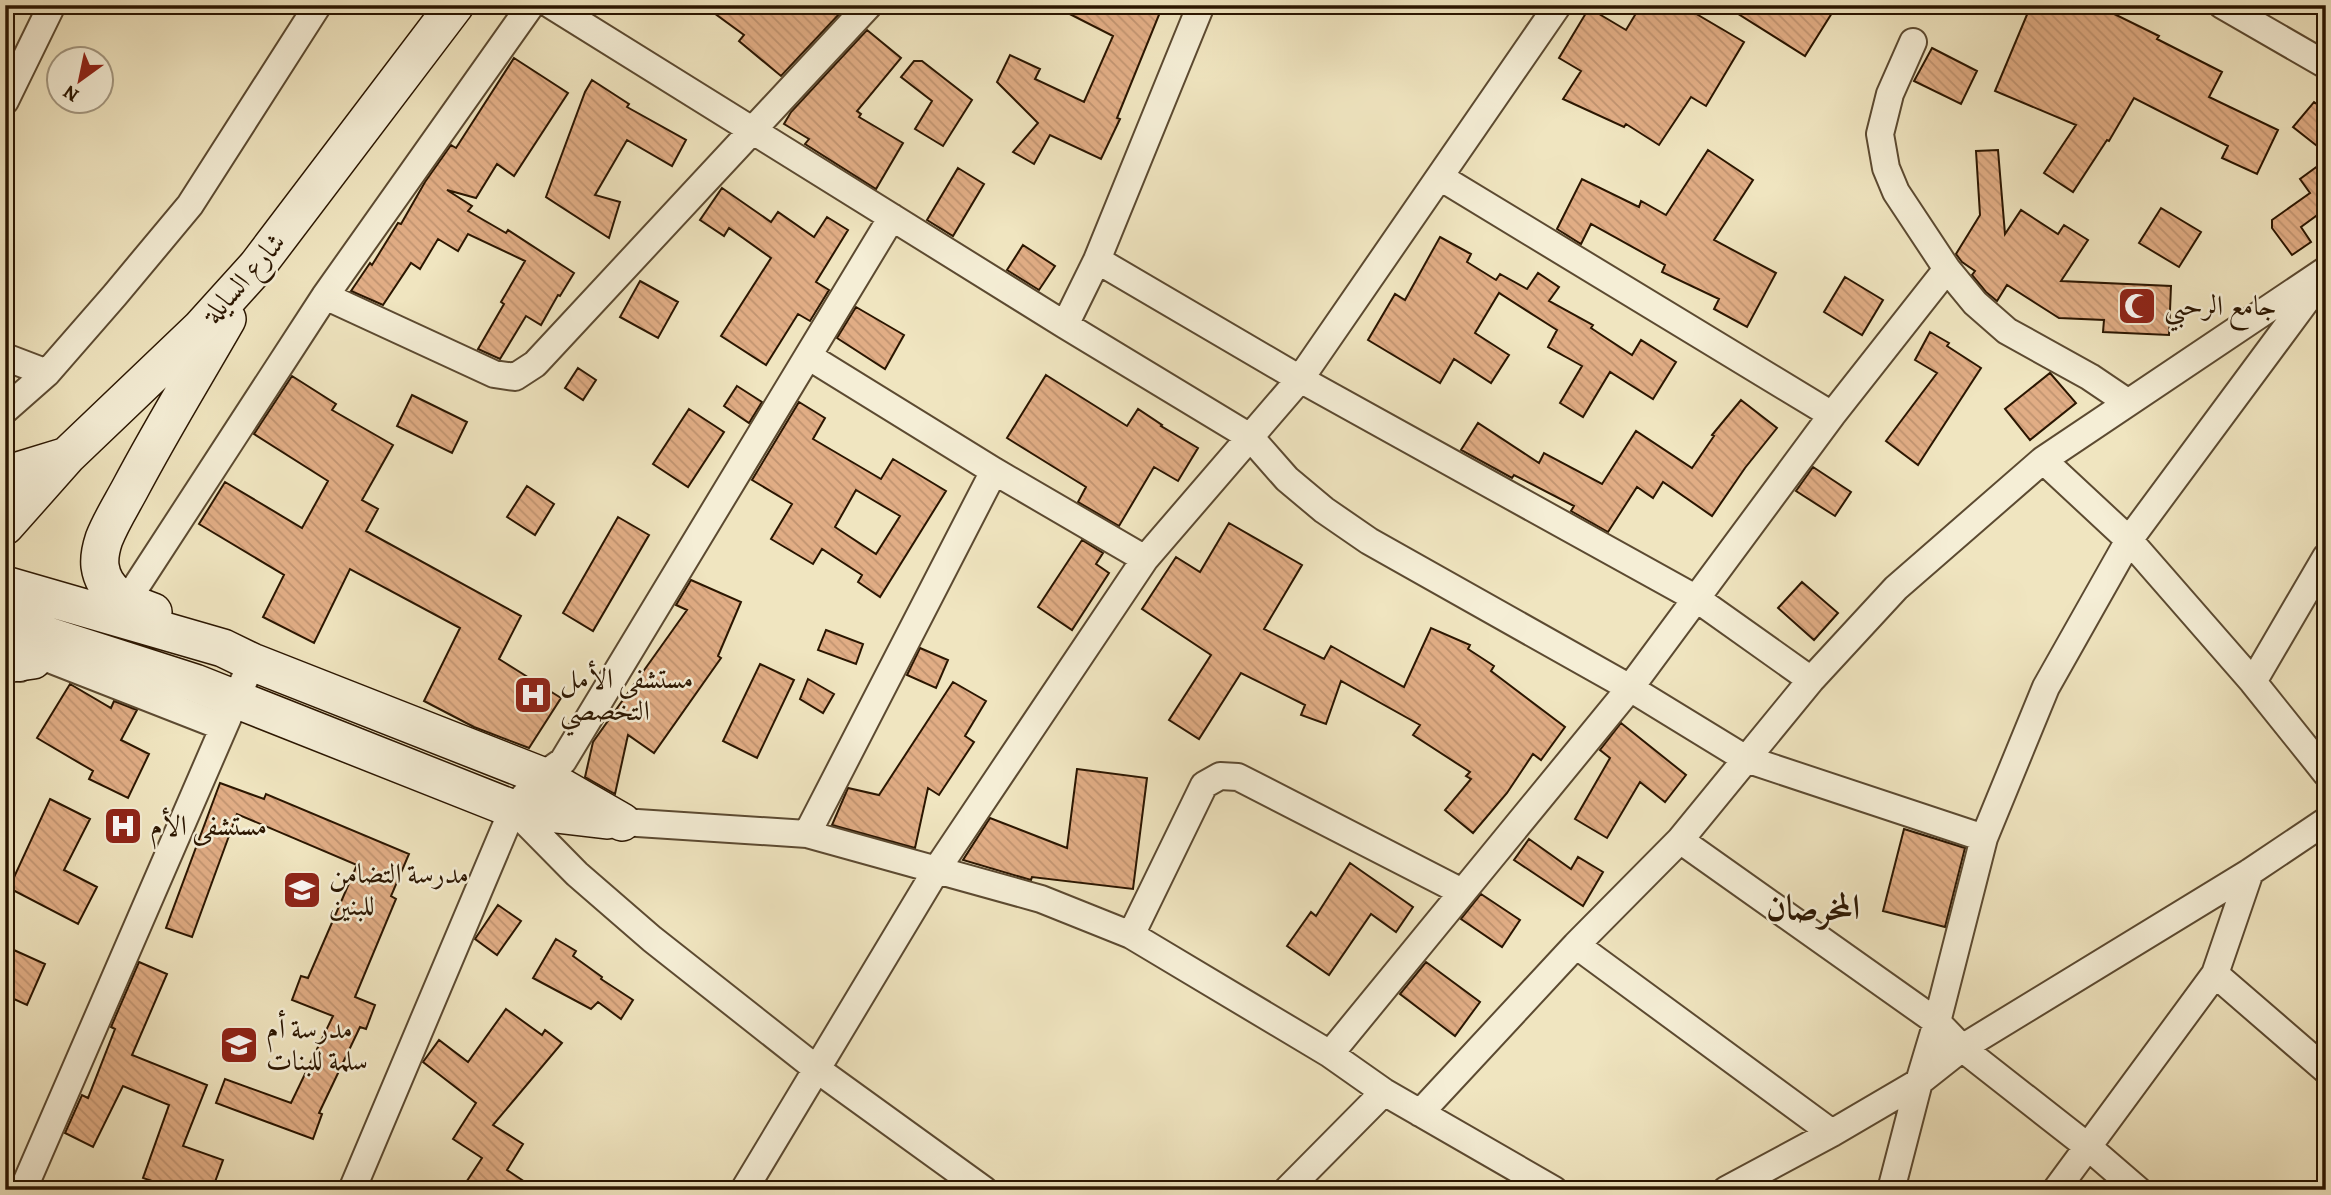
<svg xmlns="http://www.w3.org/2000/svg" width="2331" height="1195" viewBox="0 0 2331 1195" font-family="Alegreya,Amiri,serif">
<defs>
<pattern id="building-back-hatch" width="6" height="6" patternUnits="userSpaceOnUse" patternTransform="scale(1.75)"><rect width="6" height="6" fill="#e1ad85"/><path d="M-1 5l2 2M0 0l6 6M5-1l2 2" fill="none" stroke="#c19471"/></pattern>
</defs>
<rect width="100%" height="100%" fill="#f0e5c0"/>
<filter id="stains"><feTurbulence type="fractalNoise" baseFrequency=".00286" numOctaves="4"/><feColorMatrix values="0 0 0 0 .2 0 0 0 0 .09 0 0 0 0 .02 0 0 0 .5 -.17"/></filter>
<radialGradient id="worn" r=".72"><stop offset=".6" stop-color="#630" stop-opacity="0"/><stop offset="1" stop-color="#630" stop-opacity=".3"/></radialGradient>
<path fill="url(#building-back-hatch)" stroke="#2b1601" stroke-width="2" fill-rule="evenodd" d="M703,5H835L842,11L781,76L739,41L744,35Z
M1052,5H1163L1117,118L1120,119L1101,159L1050,135L1034,164L1013,152L1038,123L997,82L1010,55L1040,69L1035,79L1084,102L1113,36Z
M1641,5H1681L1744,42L1706,106L1691,97L1659,145L1626,124L1624,127L1563,99L1581,71L1559,58L1589,8L1626,30Z
M1724,5H1837L1805,56Z
M2031,5H2096L2159,36L2157,39L2222,72L2209,97L2278,130L2257,174L2222,158L2228,146L2134,98L2109,141L2107,140L2073,192L2044,173L2076,125L1995,91Z
M867,30L901,58L857,111L861,114L859,117L903,143L876,189L805,144L809,139L784,124L791,112Z
M1932,48L1977,71L1961,104L1914,81Z
M514,58L568,93L514,176L497,164L476,198L447,190L472,206L468,211L506,233L508,230L574,273L560,296L558,295L541,325L526,316L500,359L478,349L504,304L501,302L525,261L468,234L458,251L438,239L420,269L411,263L383,305L351,291L370,263L372,265L398,223L401,224L425,182L451,145L456,148Z
M914,61H922L972,100L943,146L915,129L932,101L901,77Z
M592,80L629,104L627,107L686,140L672,166L627,140L595,195L620,202L609,238L546,197L585,92Z
M2314,102L2326,111V153L2293,127Z
M1708,150L1753,180L1714,240L1776,273L1747,327L1714,309L1719,299L1662,272L1665,265L1591,224L1581,244L1557,229L1582,179L1639,207L1641,201L1666,215Z
M1998,150L2005,234L2021,210L2058,234L2064,225L2088,240L2061,281L2171,286L2169,335L2103,332L2104,320L2059,318L2007,285L1997,301L1986,292L1972,275L1975,271L1962,262L1956,254L1980,215L1976,151Z
M2326,160V215L2323,211L2301,227L2311,242L2292,255L2272,228V220L2310,193L2300,179Z
M958,168L984,184L953,236L927,220Z
M722,188L771,222L778,212L814,237L827,217L848,230L816,282L829,290L810,321L798,314L766,365L721,336L771,258L729,228L724,236L700,220Z
M2161,208L2201,232L2179,267L2139,243Z
M1440,237L1471,254L1467,262L1496,280L1500,274L1527,289L1538,273L1559,287L1549,301L1593,325L1591,328L1632,355L1641,340L1676,362L1653,399L1610,372L1583,417L1560,403L1582,366L1548,347L1557,330L1499,293L1475,333L1509,355L1491,383L1454,359L1440,383L1368,340L1395,294L1405,300Z
M1023,245L1055,266L1039,290L1007,270Z
M1845,277L1883,300L1862,335L1824,312Z
M640,281L678,302L658,338L620,317Z
M856,307L904,335L885,369L837,338Z
M1930,332L1949,343L1947,346L1981,368L1918,465L1886,441L1937,373L1915,360Z
M578,368L596,380L583,400L565,388Z
M2050,373L2076,403L2030,440L2005,409Z
M1046,375L1127,426L1138,409L1162,425L1161,426L1198,448L1178,481L1154,467L1119,526L1078,502L1086,487L1007,438Z
M292,376L336,404L332,410L393,445L362,500L378,509L366,531L521,616L499,659L561,698L529,748L474,727L424,701L460,628L350,569L314,643L263,617L284,575L199,524L225,482L302,528L328,481L254,434Z
M737,386L762,402L749,423L724,406Z
M412,395L467,422L452,453L397,426Z
M1741,400L1777,428L1745,468L1712,516L1663,482L1653,498L1637,487L1608,532L1571,511L1574,506L1514,475L1512,478L1461,450L1478,423L1539,463L1544,453L1602,484L1636,431L1692,468L1714,436L1712,435Z
M799,402L825,418L813,439L881,479L893,459L946,491L880,597L858,582L862,575L822,549L813,564L771,539L792,504L752,480ZM856,490L900,516L876,554L835,527Z
M689,409L724,432L688,487L653,464Z
M1813,467L1851,492L1835,516L1796,491Z
M527,486L554,504L535,535L507,517Z
M618,517L649,535L593,631L563,613Z
M1229,523L1302,565L1264,629L1324,659L1331,646L1404,687L1431,628L1470,645L1468,649L1494,666L1491,671L1565,727L1541,760L1533,754L1507,793L1473,833L1445,810L1471,779L1466,776L1470,772L1413,735L1420,725L1341,681L1326,724L1301,715L1305,705L1241,673L1199,739L1169,720L1211,655L1142,609L1176,557L1200,572Z
M1082,540L1103,553L1096,564L1109,573L1072,630L1038,607Z
M691,580L741,602L718,656L721,658L654,753L628,735L615,794L585,777L593,742L687,610L676,605Z
M1802,582L1838,613L1814,640L1778,608Z
M826,630L863,644L856,664L818,650Z
M920,648L948,660L936,688L907,675Z
M760,664L794,680L757,758L723,741Z
M808,679L834,694L823,713L800,699Z
M953,682L986,701L965,736L974,742L939,795L928,788L915,848L832,825L848,788L879,795Z
M70,684L111,708L114,701L137,710L121,740L149,754L128,798L89,779L93,771L37,738Z
M1621,723L1686,775L1665,802L1640,782L1607,838L1575,819L1610,758L1600,750Z
M1077,769L1147,778L1133,889L1032,877L1031,880L963,860L990,818L1067,848Z
M220,783L264,799L266,794L409,854L391,896L396,899L355,997L375,1005L366,1029L360,1027L319,1113L322,1114L313,1139L216,1103L225,1079L291,1103L333,1016L292,1000L301,976L308,978L357,865L237,814L192,937L166,928Z
M50,799L90,819L64,870L97,887L78,924L9,888Z
M1904,829L1965,848L1945,927L1883,911Z
M1529,839L1571,869L1578,857L1603,872L1583,906L1514,860Z
M1350,863L1413,907L1396,932L1371,914L1329,975L1287,946L1311,912L1316,916Z
M1481,894L1520,920L1502,947L1461,919Z
M498,905L521,921L497,955L475,939Z
M556,939L576,951L573,956L602,977L601,979L633,1000L621,1019L598,1002L591,1009L533,978Z
M5,946L45,964L27,1005L5,995Z
M139,962L167,974L132,1055L207,1085L183,1146L223,1160L212,1190H178L143,1178L169,1105L123,1086L93,1147L65,1133L82,1095L88,1098L115,1029L111,1027Z
M1426,962L1480,1002L1455,1036L1400,994Z
M506,1009L542,1035L545,1030L562,1043L493,1125L523,1144L507,1170L537,1190H461L482,1158L453,1139L476,1103L423,1062L439,1040L468,1062Z"/>
<g fill="none" stroke-linecap="round" stroke-linejoin="round">
<defs>
<path id="street" d="M551,5L1065,325L1250,437L1287,479L1324,510L1369,541L1630,688L1746,759L1984,838
M2222,5L2326,65
M1913,42L1890,94L1880,134L1886,168L1896,192L1947,269L1975,303L2007,331L2090,377L2127,402
M5,101L52,5
M1097,260L1300,379L1697,599L1811,680
M325,296L494,374L515,377L535,364L869,5
M1065,325L1097,260L1201,5
M808,356L994,471L1145,559
M5,357L47,373
M5,410L47,373L115,295L190,205L318,5
M1832,415L1947,269
M2043,460L2129,540L2253,682L2326,773
M126,602L325,296L531,5
M20,668L33,660L49,659L223,727
M2253,682L2326,557
M513,809L577,874L652,939L818,1070L984,1190
M622,822L807,834L1041,899L1131,935L1330,1054L1384,1092L1554,1190
M807,834L994,471
M1680,840L1937,1022L1962,1048L2087,1146L2138,1190
M1131,935L1204,785L1220,776L1238,777L1462,892
M1576,945L1832,1133
M2215,974L2326,1070
M1330,1054L1630,688L1832,415L1440,177
M1420,1113L1576,945L1680,840L1811,680L1896,588L2043,460L2326,270
M23,1190L252,662
M352,1190L513,809L542,776L563,761L892,217
M744,1190L937,869L1145,559L1300,379L1558,5
M1287,1190L1384,1092
M1726,1190L1832,1133L1919,1082L1962,1048L2250,872L2326,821
M1891,1190L1919,1082L1937,1022L1984,838L2046,687L2129,540L2320,282
M2056,1190L2215,974L2250,872"/>
<path id="secondary" d="M5,475L67,456
M5,526L68,455L201,328L257,266L455,5
M5,585L223,648L252,662L542,776L622,822
M153,612C129,603 104,595 100,566C99,557 101,548 104,539C111,521 122,504 131,487C161,430 195,375 227,319
M5,622L195,683L513,809L607,820
M5,664L33,660"/>
</defs>
<use href="#street" stroke="#5c4a31" stroke-width="30"/>
<use href="#secondary" stroke="#2b1601" stroke-width="40"/>
<use href="#street" stroke="#f5eed6" stroke-width="26"/>
<use href="#secondary" stroke="#f5eed6" stroke-width="37"/>
</g>
<defs>
<symbol id="mosque-square" viewBox="-11 -11 22 22"><rect x="-9" y="-9" width="18" height="18" rx="4" fill="#8f2418" stroke="#f5eed6"/><path d="M3.5-4.9A6 6 0 1 0 3.5 4.9A5 5 0 1 1 3.5-4.9Z" fill="#fff"/></symbol>
<symbol id="hospital-square" viewBox="-11 -11 22 22"><rect x="-9" y="-9" width="18" height="18" rx="4" fill="#8f2418" stroke="#f5eed6"/><path d="M-5-5h3v3.5h4V-5h3V5h-3V1.5h-4V5h-3Z" fill="#fff"/></symbol>
<symbol id="school-square" viewBox="-11 -11 22 22"><rect x="-9" y="-9" width="18" height="18" rx="4" fill="#8f2418" stroke="#f5eed6"/><path d="M0-5L7-2L0 1L-7-2ZM-4 1L0 2.5L4 1V4Q0 6-4 4Z" fill="#fff"/></symbol>
</defs>
<g fill-rule="evenodd">
<use href="#mosque-square" x="2115" y="284" width="44" height="44"/>
<use href="#hospital-square" x="511" y="673" width="44" height="44"/>
<use href="#hospital-square" x="101" y="804" width="44" height="44"/>
<use href="#school-square" x="280" y="868" width="44" height="44"/>
<use href="#school-square" x="217" y="1023" width="44" height="44"/>
</g>
<g text-anchor="middle" dominant-baseline="central" stroke-width="5" stroke-linejoin="round" paint-order="stroke">
<g font-size="28" fill="#2b1601" stroke="#f5eed6">
<text transform="translate(244 278) rotate(-49)">شارع السايلة</text>
</g>
<g font-size="28" fill="#2b1601" stroke="#f5eed6" text-anchor="start">
<text x="2164" y="306">جامع الرحبي</text>
<text x="560" y="679">مستشفى الأمل<tspan x="560" dy="32">التخصصي</tspan></text>
<text x="150" y="826">مستشفى الأم</text>
<text x="329" y="874">مدرسة التضامن<tspan x="329" dy="32">للبنين</tspan></text>
<text x="266" y="1029">مدرسة أم<tspan x="266" dy="32">سلمة للبنات</tspan></text>
</g>
<g font-size="35" font-weight="bold" fill="#2b1601" stroke="#f5eed6">
<text x="1813" y="907">المخرصان</text>
</g>
</g>
<rect width="2331" height="1195" fill="none" stroke="#f0e5c0" stroke-width="28"/>
<rect x="7" y="7" width="2317" height="1181" fill="none" stroke="#2b1601" stroke-width="3.5"/>
<rect x="14" y="14" width="2303" height="1167" fill="none" stroke="#2b1601" stroke-width="2"/>
<g transform="translate(80 80) rotate(213)"><circle r="33" fill="#f5eed6" stroke="#a49881" stroke-width="2"/>
<path d="M0-5L12 26L0 18L-12 26Z" fill="#8f2418"/>
<text y="-10" font-size="19" font-weight="bold" text-anchor="middle" fill="#2b1601">N</text>
</g>
<rect width="100%" height="100%" filter="url(#stains)"/>
<rect width="100%" height="100%" fill="url(#worn)"/>
</svg>
